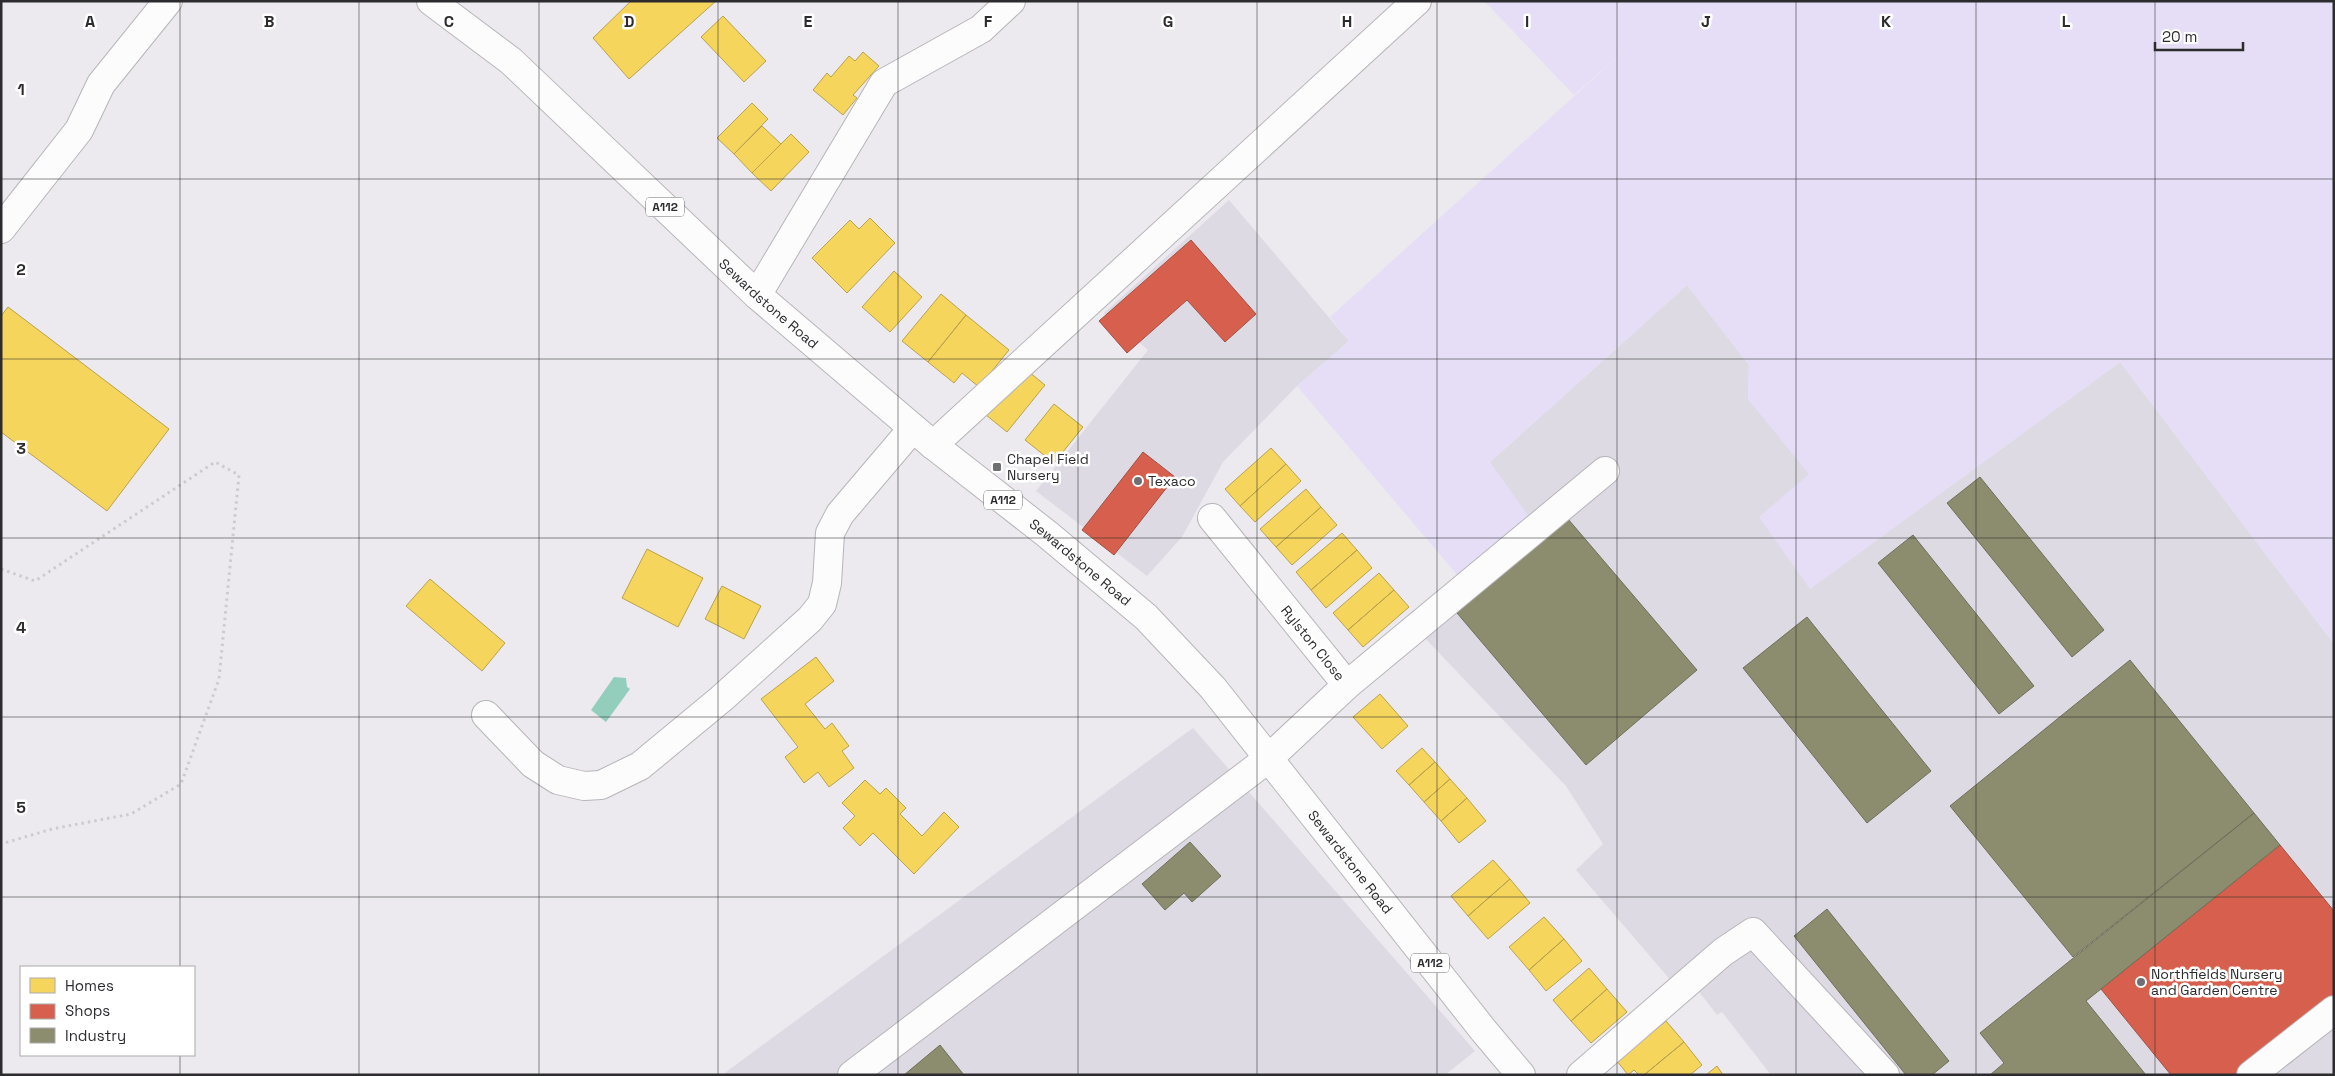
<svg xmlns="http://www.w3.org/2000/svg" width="2335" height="1076" viewBox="0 0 2335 1076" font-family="'Space Grotesk',sans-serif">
<rect width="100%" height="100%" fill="#eceaef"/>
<path fill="#dddae4" d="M1229,200L1349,341L1297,386L1223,462L1182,537L1147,576L1036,491L1148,350L1104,313Z
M1687,285L1749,365L1748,399L1810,474V589L2120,362L2334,644V1075H1771L1722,1012L1717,1015L1693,984L1596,1075H1566L1673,983L1576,870L1603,844L1566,786L1421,634L1459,577L1490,462Z
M1193,728L1475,1051L1445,1075H722Z"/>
<path fill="#e5def6" d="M1484,1H2334V644L2120,362L1810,589L1759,517L1809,474L1748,399L1749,365L1687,285L1490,462L1529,517L1459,577L1297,386L1349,341L1330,317L1634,42L1574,95Z"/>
<path fill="#93cebd" d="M614,677L626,678L627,687L630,689L606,722L591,710Z"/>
<path fill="#f6d55c" stroke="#b9a24e" d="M631,1H716L629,79L593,38Z
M723,16L766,61L744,82L701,37Z
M863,52L879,66L853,95L857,98L843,115L813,90L827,73L831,77L849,56L855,61Z
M752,103L768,119L734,154L717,138Z
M762,126L781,144L752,173L734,154Z
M791,134L809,152L771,191L752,173Z
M870,218L895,243L847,293L812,258L850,220L859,229Z
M894,271L922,297L890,332L862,307Z
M941,294L966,315L928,362L902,341Z
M8,307L169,429L107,511L1,432V316Z
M966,315L1009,350L979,387L962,373L954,383L928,362Z
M1023,367L1045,385L1007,432L986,415Z
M1054,404L1083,427L1054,463L1025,440Z
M1271,448L1286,464L1240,506L1225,489Z
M1286,464L1301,481L1255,522L1240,506Z
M1306,489L1321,507L1276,547L1260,529Z
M1321,507L1337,525L1292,565L1276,547Z
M1342,533L1357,550L1311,590L1296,572Z
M647,549L703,578L678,627L622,598Z
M1357,550L1372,568L1326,608L1311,590Z
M1379,573L1394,590L1348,630L1333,613Z
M430,579L505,643L482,671L406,606Z
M722,586L761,606L744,639L705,619Z
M1394,590L1409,607L1363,647L1348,630Z
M816,657L834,681L805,704L825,729L832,723L849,746L842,751L854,768L829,787L818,772L804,783L785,757L798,747L761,699Z
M1380,694L1408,726L1382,749L1353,717Z
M1422,748L1435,762L1409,785L1396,771Z
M1435,762L1450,779L1424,802L1409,785Z
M1450,779L1467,798L1441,821L1424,802Z
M865,780L880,794L886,788L906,808L900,814L922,836L944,812L959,827L914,874L873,833L860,846L843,828L855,816L842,803Z
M1467,798L1486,821L1459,843L1441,821Z
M1493,860L1510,879L1468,916L1451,896Z
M1510,879L1530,903L1488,939L1468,916Z
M1544,917L1564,939L1529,970L1509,947Z
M1564,939L1582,961L1546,991L1529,970Z
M1589,968L1607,989L1571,1021L1553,1000Z
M1607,989L1627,1012L1591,1043L1571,1021Z
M1666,1021L1684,1042L1644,1075H1639L1634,1070L1628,1075L1617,1061Z
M1684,1042L1702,1065L1690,1075H1644Z
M1717,1066L1723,1075H1706Z"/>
<path fill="#d6604d" stroke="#a35044" d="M1191,240L1256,314L1225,342L1187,300L1127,353L1099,321Z
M1143,452L1175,477L1114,555L1082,530Z
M2280,845L2334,911V994L2235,1075H2171L2101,989Z"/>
<path fill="#8c8c6e" stroke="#6f6f5b" d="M1980,477L2104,630L2072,657L1947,503Z
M1568,519L1697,670L1586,765L1457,613Z
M1913,535L2034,686L1999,714L1878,563Z
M1807,617L1931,771L1867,823L1743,668Z
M2130,660L2254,813L2073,957L1950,806Z
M2254,813L2280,845L2086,1001L2146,1075H1990L2004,1063L1980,1033Z
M1190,842L1221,876L1192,902L1184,893L1165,910L1142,884Z
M1827,909L1949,1061L1932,1075H1906L1794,936Z
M940,1045L964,1075H904Z"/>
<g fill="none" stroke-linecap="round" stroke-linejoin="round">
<defs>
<path id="minor" d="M1,229L79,130L101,84L168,1
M757,295L884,83L981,29L1011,1
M933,445L1417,1
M1347,685L1605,471
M486,715L533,764L558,780L584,786L601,785L640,766L721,699L810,619L822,604L827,583L830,533L840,514L913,428
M852,1075L1269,758L1347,685L1212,518
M1581,1075L1723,952L1753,932L1885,1075
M2251,1075L2334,1010"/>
<g id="major">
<path id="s1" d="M431,1L511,61L757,295L933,445L1047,534L1146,617L1213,688L1484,1031L1521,1075"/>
</g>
</defs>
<use href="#minor" stroke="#b7b5b9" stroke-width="30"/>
<use href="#major" stroke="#b7b5b9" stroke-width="30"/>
<path stroke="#ccc" stroke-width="3" stroke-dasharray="2.5 4" stroke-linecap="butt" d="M1,569L35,581L215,462L239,475L219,679L181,784L131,814L52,829L1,844"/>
<use href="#minor" stroke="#fcfcfd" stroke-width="28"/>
<use href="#major" stroke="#fcfcfd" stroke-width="28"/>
</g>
<path fill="none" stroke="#2c2b2e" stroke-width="1" stroke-opacity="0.55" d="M180,1V967M359,1V1075M539,1V1075M718,1V1075M898,1V1075M1078,1V1075M1257,1V1075M1437,1V1075M1617,1V1075M1796,1V1075M1976,1V1075M2155,1V1075M1,179H2334M1,359H2334M1,538H2334M1,717H2334M1,897H2334M180,1055V1075"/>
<g fill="#6f6e72" stroke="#fff" stroke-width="2">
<rect x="992" y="462" width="10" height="10" rx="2.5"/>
<circle cx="1138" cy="481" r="5"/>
<circle cx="2141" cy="982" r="5"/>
</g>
<g text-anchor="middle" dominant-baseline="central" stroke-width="5" stroke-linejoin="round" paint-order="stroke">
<g fill="#fff" stroke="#6b6b6d" stroke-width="1">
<rect x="646" y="197.5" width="38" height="19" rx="4"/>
<rect x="984" y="490.5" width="38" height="19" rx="4"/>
<rect x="1411" y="953.5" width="38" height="19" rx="4"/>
</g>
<g font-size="12" font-weight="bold" fill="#2c2b2e">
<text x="665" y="207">A112</text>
<text x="1003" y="500">A112</text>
<text x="1430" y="963">A112</text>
</g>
<g font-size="14" fill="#2c2b2e" stroke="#fff">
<text stroke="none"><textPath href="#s1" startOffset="454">Sewardstone Road</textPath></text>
<text stroke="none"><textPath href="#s1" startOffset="859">Sewardstone Road</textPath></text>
<text transform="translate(1313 643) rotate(51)">Rylston Close</text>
<text stroke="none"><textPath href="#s1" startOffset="1264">Sewardstone Road</textPath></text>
</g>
<g font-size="14" fill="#2c2b2e" stroke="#fff" text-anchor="start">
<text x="1007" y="459">Chapel Field<tspan x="1007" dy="16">Nursery</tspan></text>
<text x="1148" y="481">Texaco</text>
<text x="2151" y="974">Northfields Nursery<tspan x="2151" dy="16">and Garden Centre</tspan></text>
</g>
</g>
<g font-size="16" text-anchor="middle" font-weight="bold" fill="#2c2b2e" stroke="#fff" stroke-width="5" stroke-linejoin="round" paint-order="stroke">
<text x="90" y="27">A</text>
<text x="269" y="27">B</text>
<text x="449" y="27">C</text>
<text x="629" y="27">D</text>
<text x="808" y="27">E</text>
<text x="988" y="27">F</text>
<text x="1168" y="27">G</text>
<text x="1347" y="27">H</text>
<text x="1527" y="27">I</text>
<text x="1706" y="27">J</text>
<text x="1886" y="27">K</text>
<text x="2066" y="27">L</text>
<text x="21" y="95">1</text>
<text x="21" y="275">2</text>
<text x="21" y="454">3</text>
<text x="21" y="633">4</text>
<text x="21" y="813">5</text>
</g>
<rect width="2335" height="1076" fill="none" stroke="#2c2b2e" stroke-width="5"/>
<rect x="20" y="966" width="175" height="90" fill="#ffffff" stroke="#abaaab"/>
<rect x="30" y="978" width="25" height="15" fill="#f6d55c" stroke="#abaaab"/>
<text x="65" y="991" font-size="15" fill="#2c2b2e">Homes</text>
<rect x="30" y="1004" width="25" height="15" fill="#d6604d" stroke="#abaaab"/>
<text x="65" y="1016" font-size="15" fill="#2c2b2e">Shops</text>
<rect x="30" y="1028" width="25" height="15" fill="#8c8c6e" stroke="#abaaab"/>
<text x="65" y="1041" font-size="15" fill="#2c2b2e">Industry</text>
<path d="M2155 42v8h88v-8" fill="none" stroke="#2c2b2e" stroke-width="2.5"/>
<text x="2162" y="42" font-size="15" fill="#2c2b2e" stroke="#ffffff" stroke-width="4" paint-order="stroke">20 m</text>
</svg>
